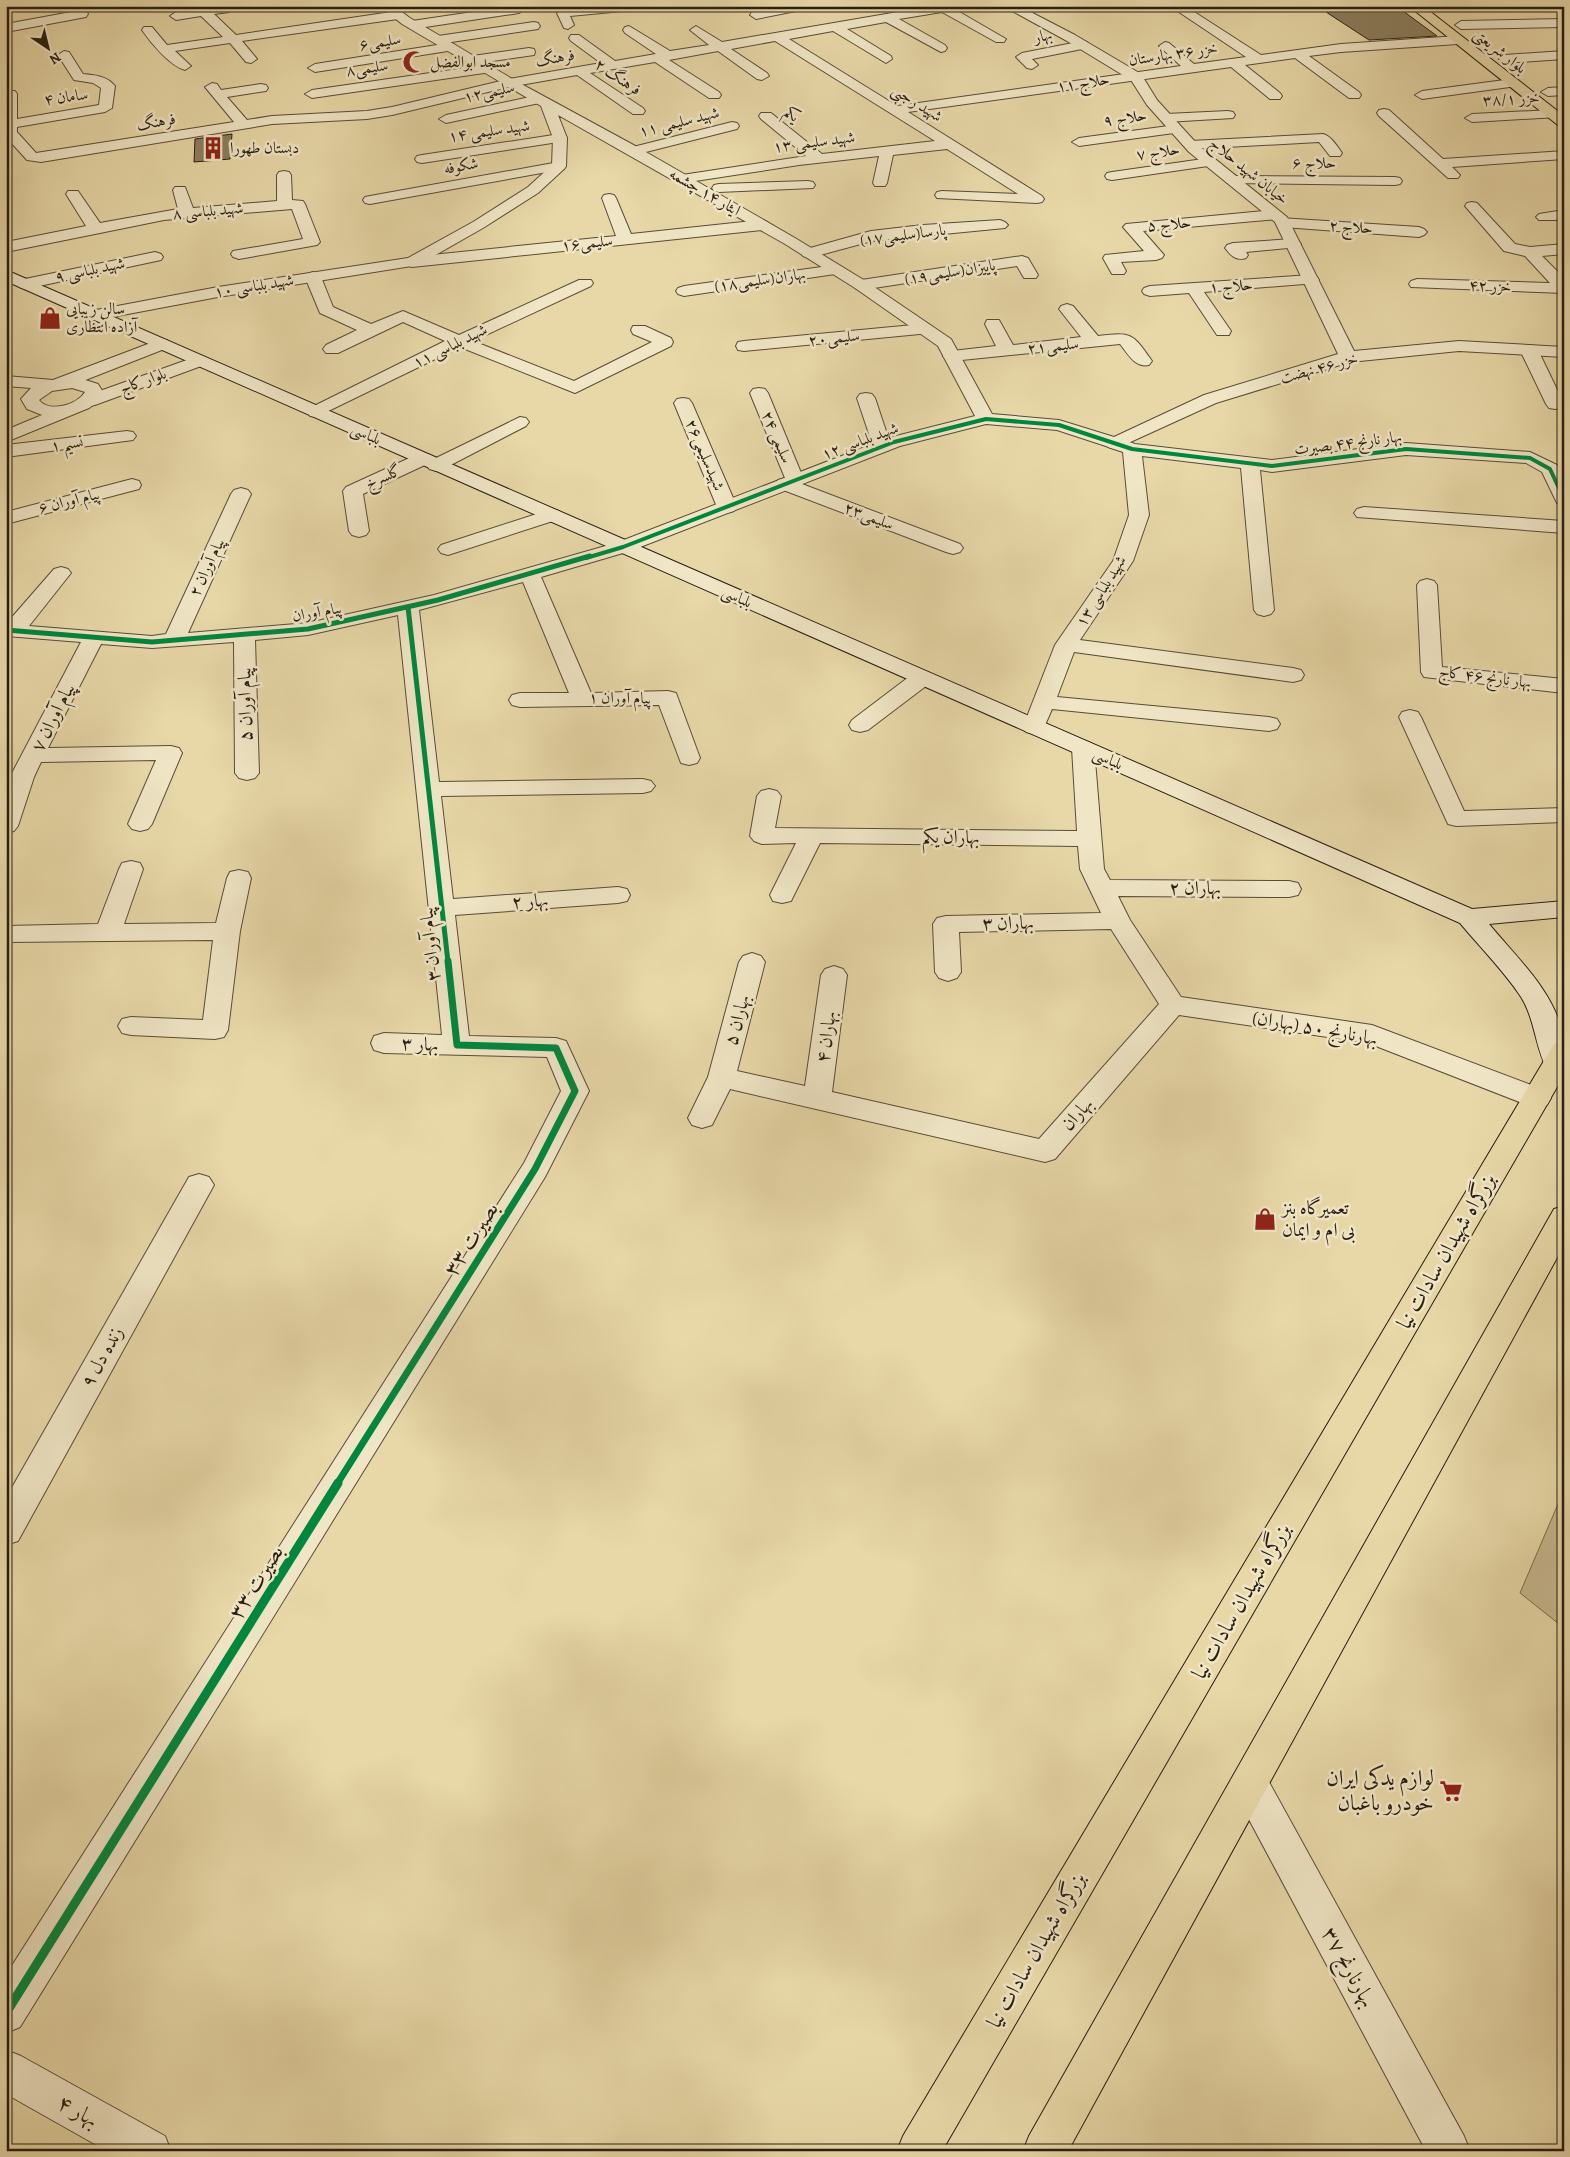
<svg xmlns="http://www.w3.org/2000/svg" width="1570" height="2157" viewBox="0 0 1570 2157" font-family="Alegreya,Amiri,serif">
<rect width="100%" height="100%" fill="#e8d8a8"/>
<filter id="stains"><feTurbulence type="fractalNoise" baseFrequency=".004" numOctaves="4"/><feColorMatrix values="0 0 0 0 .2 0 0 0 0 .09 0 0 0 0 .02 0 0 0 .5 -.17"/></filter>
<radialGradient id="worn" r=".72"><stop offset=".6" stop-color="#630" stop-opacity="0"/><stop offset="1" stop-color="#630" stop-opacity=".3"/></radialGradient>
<path fill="#c7b88e" stroke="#786b50" d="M1564,1490V1628L1520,1593Z"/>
<path fill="#8c7f60" stroke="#281e12" d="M1399,8L1437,36L1369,40L1326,12Z
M232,134L230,159L194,162L195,139Z"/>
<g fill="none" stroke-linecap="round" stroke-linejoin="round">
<defs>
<path id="minor" d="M219,6H229L231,9L229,12L214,14L236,35L398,11L404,15L398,19L242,41L257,59L251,63L246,62L230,43L175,51L191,66L185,70C170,66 151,43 142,30L144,27H152L167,45L223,37L201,16L176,20L170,16L176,12Z
M513,6H523L525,9L519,13L412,29L406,25L412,21Z
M594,6H639L633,10L570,16L574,25L568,29L564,28L557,13L563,9Z
M781,6H807L801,10L756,19L750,15L752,12Z
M933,6H962L956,10L1006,39L1004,42H996L942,12L899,19L945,45L947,48L945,51L941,52L886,22L847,29L891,56L892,59L886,63L833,31L789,39L897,106L1181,66L1159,46L1165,42L1169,43L1194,64L1246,57L1170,6H1185L1261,55L1341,44L1458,36L1464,40L1458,44L1341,52L1309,56L1359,92L1361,95L1359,98H1349L1295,58L1245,65L1280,93L1282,96L1280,99H1270L1231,67L908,112L1042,196L1044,199L1042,202L1037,203L937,198L935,195L937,192L942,191L1018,194L947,149L893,155L887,183L885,186H875L873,183L879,156L799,165L682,183L677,182L675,179L677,176L682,175L806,156L761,119L759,116L761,113H771L822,154L935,141L775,41L731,49L767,73L769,76L762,80L757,79L718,51L669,60L719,92L721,95L719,98H709L655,62L590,73L643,108L645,111L643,114H633L577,75L509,87L392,115L367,119L272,124L41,162L27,160L6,137V91H15L17,94V119L99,105L101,88L93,83L74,80L58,55L64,51L69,52L83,74C95,75 107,76 115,86L112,108L105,112L17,127V132L36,153L234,122L205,87L212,83L217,84L221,90L261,84L266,85L268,88L266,91L227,97L247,120L272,116L367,111L392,107L509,79L601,63L571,41L569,38L571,35H579L615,61L656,54L625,33L623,30L625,27L629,26L670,51L709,45L690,30L696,26L722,42Z
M82,10L86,11L88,14L86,17L6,32V24Z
M1564,19V27L1461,29L1455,25L1461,21Z
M534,22L538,23L540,26L538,29L438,44L432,40L438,36Z
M1083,41L1087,42L1089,45L1087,48L1032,59L1038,65L1032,69L1027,68L1016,57L1022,53Z
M450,43L454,44L456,47L454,50L315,72L308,68L315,64Z
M529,48L534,49L535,52L534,55L472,64L466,60L472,56Z
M1564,51V59L1505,63L1499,59L1505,55Z
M486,65L493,69L491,72L312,98L305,94L312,90Z
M1512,79L1519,83L1517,86L1422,99L1415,95L1422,91Z
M1564,87V95L1548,96L1541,92L1548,88Z
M539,95L546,99L544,102L446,123L439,119L446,115Z
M1384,109L1389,110L1443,159L1564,151V159L1452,167L1460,175L1458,178H1448L1379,116L1377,113L1379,110Z
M1552,110L1559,114L1557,117L1472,122L1465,118L1472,114Z
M1228,111L1233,112L1235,115L1233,118L1166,122L1159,118L1166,114Z
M732,122L737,123L739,126L737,129L634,155L629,154L627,151L629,148Z
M1176,125L1183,129L1181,132L1079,146L1072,142L1079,138Z
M560,134L565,135L567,138L565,141L422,163L417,162L415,159L417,156L422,155Z
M1323,134C1331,136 1337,146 1342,153L1340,156H1330L1319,142L1190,149L1183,145L1190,141Z
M1210,158L1215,159L1217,162L1215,165L1112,180L1107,179L1105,176L1107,173L1112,172Z
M559,162L564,163L566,166L564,169L370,204L365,203L363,200L365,197L370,196Z
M284,171L289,172L291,175L292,200L303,201L305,204L320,242L317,245L239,259L233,257L231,254L233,251L303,239L292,209L164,220L6,252V242L86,226L66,194L68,191H78L100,223L178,209L173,190L175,187H185L193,208L277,201V175L279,172Z
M1232,176L1395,177L1400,178L1402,181L1400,184L1395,185L1227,183L1225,180L1227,177Z
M808,181L813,182L815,185L813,188L719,192L714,191L712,188L714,185L719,184Z
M609,194L614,195L616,198L631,234L762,220L767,222L770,225L767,228L762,230L412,267L406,265L404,262L406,259L412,257L616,236L602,198L604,195Z
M1472,202L1477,203L1515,244L1530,247L1564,244V254L1542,256L1564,278V293L1411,287L1409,284L1411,281L1417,279L1550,283L1525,256L1504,251L1465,206L1467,203Z
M1275,210L1280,212L1283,215L1280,218L1419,227L1424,229L1427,232L1424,235L1419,237L1283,227L1278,225L1275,222L1278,219L1143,231L1164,255L1162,258L1156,260L1121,262L1126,271L1124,274H1112L1103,258L1105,255L1144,251L1123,227L1126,224Z
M1564,210V220H1539L1536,217L1539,214Z
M1000,220L1005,222L1008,225L1005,228L872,241L809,258L803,256L801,253L803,250L871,231L923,225Z
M1293,239L1298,241L1301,244L1298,247L1246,252L1248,255L1246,258C1236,261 1231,256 1225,248L1227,245L1233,243Z
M155,252L161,254L163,257L161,260L25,289L19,287L17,284L19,281L25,279Z
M1022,256L1028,258L1038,275L1036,278H1024L1017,266L861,290L855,288L853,285L855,282L861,280Z
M836,265L842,267L844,270L842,273L684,296L678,294L676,291L678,288L684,286Z
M313,272L319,274L321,277L333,307L371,324L403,311L459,335L579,280H591L593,283L591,286L473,341L574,381L652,342L633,334L631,330L633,326H645L671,338L673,342L671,346L575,393L460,347L316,417L310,416L307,412L310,408L445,341L403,322L338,353H326L323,349L326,345L357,330L320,313L305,277L307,274Z
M1311,275L1317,277L1319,280L1317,283L1204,292L1231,331L1229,335H1217L1189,293L1150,296L1144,294L1142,291L1144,288L1150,286Z
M1067,304L1073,306L1098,336C1131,332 1132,332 1152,361L1149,365C1135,368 1128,354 1120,344L952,361L946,360L943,356L946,352L952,351L996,346L985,324L987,320H999L1013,345L1081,337L1059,309L1061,306Z
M924,324L930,325L932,329L930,333L744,351L738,350L736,346L738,342L744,341Z
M161,339L167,340L169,344L167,348L65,388L59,389L53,388L50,384L53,380Z
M1529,345L1535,346L1538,350L1564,404L1561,408L1555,409L1549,408L1546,404L1520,350L1523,346Z
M198,356L204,357L207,361L204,365L95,405L89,406L83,405L80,401L83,397Z
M759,388L765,389L768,393L804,480L802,484L960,544L963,548L960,552L953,554L946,552L778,488L776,484L778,480L785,478L750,393L753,389Z
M866,393L872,394L875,398L891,446L889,450L882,452L875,450L873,446L857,398L860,394Z
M683,398L689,399L692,403L737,507L734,511L727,513L720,511L717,507L674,403L677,399Z
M520,417L526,418L529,422L526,426L443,469L436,471L429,469L427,464L363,494L369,531L366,535L359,537L352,535L349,531L343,491L346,487L416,455L423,453L430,455L432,460Z
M127,431L133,432L136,436L133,440L6,457V445Z
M1115,437L1135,444L1272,460L1406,443L1530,452L1557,465C1565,478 1564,490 1564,505L1557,503L1542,472L1526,463L1406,455L1272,472L1260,470L1274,610L1271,614L1264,616L1257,614L1254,610L1241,468L1142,456L1149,515L1133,561L1080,640L1293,668L1301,670L1304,675L1301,680L1293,682L1074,652L1057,697L1269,717L1277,719L1280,724L1277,729L1269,731L1052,709L1042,732L1034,734L1026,732L1023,727L1055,645L1113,561L1129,515L1123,452L1108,447L1106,443L1108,439Z
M132,479L139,481L141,485L139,489L6,524V512Z
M241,488L248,490L251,494L188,633L308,623L434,595L623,541L630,543L633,547L630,551L541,577L591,693L668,691L676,693L700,758L697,763L689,765L681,763L659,705L520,707L512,705L509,700L512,695L520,693H569L523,582L419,610L439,782L643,779L651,781L655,786L651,791L643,793L441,796L453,899L618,887L627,889L630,895L627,901L618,903L455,915L469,1036L556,1038L566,1041L589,1091L545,1177L20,2027L6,2033V1975L524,1163L561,1091L547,1057L384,1053L374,1050L371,1043L374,1036L384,1033L442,1035L398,615L308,635L255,640L259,773L255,778L247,780L239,778L235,773L234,642L152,648L101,644L48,748L171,746L179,748L182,753L152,824L148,829L140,831L132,829L128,824L156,760L41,762L34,777L18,826L14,831L6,833V789L10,777L81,642L6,636V624L54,569L61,567L68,569L71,573L29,626L152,636L166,634L231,494L234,490Z
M1364,507L1564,521V533L1357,517L1354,513L1357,509Z
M552,509L559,511L562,515L559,519L448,555L441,553L438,549L441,545Z
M1427,579L1434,581L1437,585L1442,667L1564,679V693L1424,677L1421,672L1417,585L1420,581Z
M922,671L930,673L933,678L930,683L868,730L860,732L852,730L849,725L852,720L914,673Z
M1410,710L1418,712L1421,717L1464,811L1564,808V822L1456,826L1448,824L1399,717L1402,712Z
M1083,741L1091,743L1094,748L1104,869L1110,880L1289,881L1298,883L1301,889L1298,895L1289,897L1118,896L1130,920L1181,997L1372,1025L1547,1091L1551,1098L1547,1105L1537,1108L1527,1105L1368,1043L1179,1015L1055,1159L1045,1162L730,1089L712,1125L702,1128L692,1125L688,1118L708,1077L739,962L743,956L752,953L761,956L765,962L737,1071L805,1086L821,975L825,969L834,966L843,969L847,975L832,1092L1039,1139L1159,1004L1111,929L959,932L961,972L957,978L948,981L939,978L935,972L933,924L937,918L946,916L1101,913L1080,869L1078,846L820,843L791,901L782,903L773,901L770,895L796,843L762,844L754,841L750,836L757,796L761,791L769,789L777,791L781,796L775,828L1077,831L1072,748L1075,743Z
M131,861L140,863L143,869L124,924L216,923L227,878L230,872L239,870L248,872L251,878L240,931L228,1030L224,1037L215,1039L131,1035L122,1033L118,1026L122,1019L131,1017L203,1020L213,940L6,942V926L98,924L119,869L122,863Z
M199,1174L209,1177L214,1185L18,1541L6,1545V1498L189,1177Z
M1250,1765L1263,1771L1464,2136L1470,2151H1426L1237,1797L1231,1784L1237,1771Z
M6,2050L21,2056L165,2136L171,2151H107L6,2094Z"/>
<path id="tertiary" d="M380,6H394L410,18L514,80L639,148L795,238L867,282L951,339L992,414L1059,420L1114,437L1204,395L1338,354L1275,222L1189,152L1147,105L1131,80L1067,41L1003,6H1019L1075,35L1141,74L1157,100L1199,146L1287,217L1354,351L1459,341L1564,347V357L1459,351L1350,362L1216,403L1115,449L1057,430L986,424L900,446L630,551L623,553L616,551L613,547L616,543L888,438L975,416L938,346L855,288L785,244L558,115L567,138L566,166L564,169L538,193L483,228L418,265L218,297L96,320L90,319L88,315L90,311L96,310L218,287L408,258L473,222L528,187L552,165L553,138L541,106L402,24Z
M6,376L53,380L79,378L98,384L103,392L96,403L89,408L6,442V430L42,415L27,409L21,399L31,388L6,386ZM72,388L85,392C77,405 49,413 39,400L52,391Z"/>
<path id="secondary" d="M6,270L1472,909L1564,901V917L1489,924C1516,957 1554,991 1563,1035C1565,1046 1564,1059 1564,1070L1557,1072L1547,1069C1535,1047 1535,1019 1521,997C1505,972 1479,946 1460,923L6,281Z"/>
<path id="primary" d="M1409,6H1423L1564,116V127L1559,126Z"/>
<path id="trunk" d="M1564,1041V1075L942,2151H897L903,2136L1554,1044Z
M1564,1206V1245L1068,2151H1023L1029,2136L1554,1209Z"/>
</defs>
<use href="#minor" stroke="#584c38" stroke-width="2"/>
<use href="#tertiary" stroke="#584c38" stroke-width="2"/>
<use href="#secondary" stroke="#281e12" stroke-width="2"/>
<use href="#primary" stroke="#281e12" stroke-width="2"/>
<use href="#trunk" stroke="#281e12" stroke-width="2"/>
<use href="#minor" fill="#f0e6c6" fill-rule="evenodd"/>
<use href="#tertiary" fill="#f0e6c6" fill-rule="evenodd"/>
<use href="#secondary" fill="#f0e6c6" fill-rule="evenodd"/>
<use href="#primary" fill="#e8d8a8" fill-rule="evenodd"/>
<use href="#trunk" fill="#e8d8a8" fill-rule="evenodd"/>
<defs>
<path id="cycleway-far3" d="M586,558L623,547L894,442L986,419L1059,425L1132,449L1272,466L1406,449L1530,458L1550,469L1564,499"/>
<path id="cycleway-far2" d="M408,607L448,962
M6,630L152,642L308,629L438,600L590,556"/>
<path id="cycleway-far1" d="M337,1484L535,1169L575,1091L556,1048L457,1045L448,961"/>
<path id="cycleway" d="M6,2013L338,1483"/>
</defs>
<use href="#cycleway-far3" stroke="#f0e6c6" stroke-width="5.5"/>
<use href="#cycleway-far2" stroke="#f0e6c6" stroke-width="8"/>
<use href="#cycleway-far1" stroke="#f0e6c6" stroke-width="10"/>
<use href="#cycleway" stroke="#f0e6c6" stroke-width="12"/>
<use href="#cycleway-far3" stroke="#00873e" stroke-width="4"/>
<use href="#cycleway-far2" stroke="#00873e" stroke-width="5"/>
<use href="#cycleway-far1" stroke="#00873e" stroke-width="7"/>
<use href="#cycleway" stroke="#00873e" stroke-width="9"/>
</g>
<defs>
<symbol id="mosque-bare" viewBox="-9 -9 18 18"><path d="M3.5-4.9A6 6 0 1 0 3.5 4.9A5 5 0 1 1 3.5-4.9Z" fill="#8f2418" stroke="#f0e6c6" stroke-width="2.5" paint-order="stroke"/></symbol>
<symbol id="building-bare" viewBox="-9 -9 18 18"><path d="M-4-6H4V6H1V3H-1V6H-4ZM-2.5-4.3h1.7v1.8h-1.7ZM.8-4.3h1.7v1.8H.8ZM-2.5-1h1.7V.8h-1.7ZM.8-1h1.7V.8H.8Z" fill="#8f2418" stroke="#f0e6c6" stroke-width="2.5" paint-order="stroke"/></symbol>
<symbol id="shop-bare" viewBox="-9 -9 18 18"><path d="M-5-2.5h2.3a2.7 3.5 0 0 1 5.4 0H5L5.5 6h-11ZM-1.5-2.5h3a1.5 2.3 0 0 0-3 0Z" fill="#8f2418" stroke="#f0e6c6" stroke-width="2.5" paint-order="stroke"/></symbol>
<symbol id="supermarket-bare" viewBox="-9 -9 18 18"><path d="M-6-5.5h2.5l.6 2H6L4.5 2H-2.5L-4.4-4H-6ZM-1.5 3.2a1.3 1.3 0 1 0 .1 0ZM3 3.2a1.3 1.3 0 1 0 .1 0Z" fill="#8f2418" stroke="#f0e6c6" stroke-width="2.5" paint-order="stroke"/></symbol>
</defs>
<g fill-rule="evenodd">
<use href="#mosque-bare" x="398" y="46" width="32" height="32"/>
<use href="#building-bare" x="197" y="132" width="32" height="32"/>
<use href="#shop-bare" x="34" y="302" width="32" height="32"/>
<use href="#shop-bare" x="1249" y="1203" width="32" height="32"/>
<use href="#supermarket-bare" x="1435" y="1775" width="32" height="32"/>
</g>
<g text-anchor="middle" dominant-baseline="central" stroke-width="5" stroke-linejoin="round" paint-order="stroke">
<g font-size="16" fill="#281e12" stroke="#f0e6c6">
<text transform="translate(1043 36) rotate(-12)">بهار</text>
<text transform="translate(380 42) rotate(-9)">سلیمی۶</text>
<text transform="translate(1500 51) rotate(38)">بلوار شریعتی</text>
<text transform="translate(1173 54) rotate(-8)">خزر ۳۶ بهارستان</text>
<text transform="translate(555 58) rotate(-10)">فرهنگ</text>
<text transform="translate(367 68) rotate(-8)">سلیمی۸</text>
<text transform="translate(618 77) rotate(34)">فرهنگ ۲</text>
<text transform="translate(1083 83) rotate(-9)">حلاج ۱۱</text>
<text transform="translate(489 92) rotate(-12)">سلیمی۱۲</text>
<text transform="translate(66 97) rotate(-8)">سامان ۴</text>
<text transform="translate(1511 99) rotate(-3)">خزر ۳۸/۱</text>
<text transform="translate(917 103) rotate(32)">شهید رجبی</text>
<text transform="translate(792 114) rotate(39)">یکم</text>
<text transform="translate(1125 118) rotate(-8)">حلاج ۹</text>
<text transform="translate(156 122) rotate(-10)">فرهنگ</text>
<text transform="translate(679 122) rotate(-14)">شهید سلیمی ۱۱</text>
<text transform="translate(489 131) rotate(-8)">شهید سلیمی ۱۴</text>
<text transform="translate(814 142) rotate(-7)">شهید سلیمی ۱۳</text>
<text transform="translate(1158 152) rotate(-8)">حلاج ۷</text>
<text x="1314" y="163">حلاج ۶</text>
<text transform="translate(461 166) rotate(-10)">شکوفه</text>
<text transform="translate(1249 171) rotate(39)">خیابان شهید حلاج</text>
<text transform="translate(705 192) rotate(30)">ایثار ۱۴ چشمه</text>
<text transform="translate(208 211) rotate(-5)">شهید بلباسی ۸</text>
<text transform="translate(1169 224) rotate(-5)">حلاج ۵</text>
<text transform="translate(1351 227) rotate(4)">حلاج ۲</text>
<text transform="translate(903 235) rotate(-7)">پارسا(سلیمی۱۷)</text>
<text transform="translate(587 243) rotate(-6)">سلیمی۱۶</text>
<text transform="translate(90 270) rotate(-12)">شهید بلباسی ۹</text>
<text transform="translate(950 272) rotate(-9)">پاییزان(سلیمی۱۹)</text>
<text transform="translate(760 280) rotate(-8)">بهاران(سلیمی۱۸)</text>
<text transform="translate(254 286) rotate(-9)">شهید بلباسی ١٠</text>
<text transform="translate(1231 286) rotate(-4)">حلاج ۱</text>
<text transform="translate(1490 286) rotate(2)">خزر ۴۲</text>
<text transform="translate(834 338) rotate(-6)">سلیمی۲۰</text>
<text transform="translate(450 346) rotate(-26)">شهید بلباسی ١١</text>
<text transform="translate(1053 346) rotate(-6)">سلیمی۲۱</text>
<text transform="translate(1319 368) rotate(-15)">خزر ۴۶ نهضت</text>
<text transform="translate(143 381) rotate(-20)">بلوار کاج</text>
<text transform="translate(366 434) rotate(24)">بلباسی</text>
<text transform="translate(777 437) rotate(67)">سلیمی ۲۴</text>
<text transform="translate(860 441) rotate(-20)">شهید بلباسی ١٢</text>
<text transform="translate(1348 443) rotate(-7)">بهار نارنج ۴۴ بصیرت</text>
<text transform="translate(67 444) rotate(-8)">نسیم ۱</text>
<text transform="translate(705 455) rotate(67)">شهیدسلیمی۲۶</text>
<text transform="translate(383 477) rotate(-24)">گلسرخ</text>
<text transform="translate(69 501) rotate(-14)">پیام آوران ۶</text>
<text transform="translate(869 516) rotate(21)">سلیمی۲۳</text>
<text transform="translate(207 567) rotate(-65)">پیام آوران ۲</text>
<text transform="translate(1101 591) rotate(-58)">شهید بلباسی ١٣</text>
<text transform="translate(737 597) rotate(24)">بلباسی</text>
<text transform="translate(317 612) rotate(-10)">پیام آوران</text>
<text transform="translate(1485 677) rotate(7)">بهار نارنج ۴۶ کاج</text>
<text transform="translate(620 698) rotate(1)">پیام آوران ۱</text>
<text transform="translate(1108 759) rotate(24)">بلباسی</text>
</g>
<g font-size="16" fill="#281e12" stroke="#f0e6c6" text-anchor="start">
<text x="430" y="62">مسجد ابوالفضل</text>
<text x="230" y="148">دبستان طهورا</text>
<text x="66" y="309">سالن زیبایی<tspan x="66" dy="18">آزاده انتظاری</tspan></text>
</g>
<g font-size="19" fill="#281e12" stroke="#f0e6c6">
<text transform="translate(245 704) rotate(-91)">پیام آوران ۵</text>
<text transform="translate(53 717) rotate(-63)">پیام آوران ۷</text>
<text transform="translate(951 837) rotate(1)">بهاران یکم</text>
<text x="1195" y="888">بهاران ۲</text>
<text transform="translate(530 901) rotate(-4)">بهار ۲</text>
<text transform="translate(1008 923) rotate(-1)">بهاران ۳</text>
<text transform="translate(430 944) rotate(-96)">پیام آوران ۳</text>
<text transform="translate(737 1020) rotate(-75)">بهاران ۵</text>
<text transform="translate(1315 1028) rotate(10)">بهارنارنج ۵۰ (بهاران)</text>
<text transform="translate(826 1037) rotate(-82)">بهاران ۴</text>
<text transform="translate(420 1044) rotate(2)">بهار ۳</text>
<text transform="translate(1077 1114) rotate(-48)">بهاران</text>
<text transform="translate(102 1357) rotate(-61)">زنده دل ۹</text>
</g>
<g font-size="19" fill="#281e12" stroke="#f0e6c6" text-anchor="start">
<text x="1282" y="1208">تعمیرگاه بنز<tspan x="1282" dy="22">بی ام و ایمان</tspan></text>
</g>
<g font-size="22" fill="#281e12" stroke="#f0e6c6">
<text transform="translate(471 1239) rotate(-58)">بصیرت ۳۳</text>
<text transform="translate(1446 1251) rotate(-60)">بزرگراه شهیدان سادات نیا</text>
<text transform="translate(256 1582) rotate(-58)">بصیرت ۳۳</text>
<text transform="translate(1241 1601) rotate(-60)">بزرگراه شهیدان سادات نیا</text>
<text transform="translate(1036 1950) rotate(-60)">بزرگراه شهیدان سادات نیا</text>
<text transform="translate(1349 1967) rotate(61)">بهارنارنج ۳۷</text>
<text transform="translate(78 2111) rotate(29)">بهار ۴</text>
</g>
<g font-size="22" fill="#281e12" stroke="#f0e6c6" text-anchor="end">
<text x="1434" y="1778">لوازم یدکی ایران<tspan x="1434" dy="25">خودرو باغبان</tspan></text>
</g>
</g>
<rect width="1570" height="2157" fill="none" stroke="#e8d8a8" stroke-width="25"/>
<rect x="8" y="8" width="1555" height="2142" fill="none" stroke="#281e12" stroke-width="2.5"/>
<rect x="12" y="12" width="1545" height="2132" fill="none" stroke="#281e12"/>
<g transform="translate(48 48) rotate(145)" stroke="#f0e6c6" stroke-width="4" paint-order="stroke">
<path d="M0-4L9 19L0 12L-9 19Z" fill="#281e12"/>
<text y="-8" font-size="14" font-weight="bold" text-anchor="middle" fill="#281e12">N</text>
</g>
<rect width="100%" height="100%" filter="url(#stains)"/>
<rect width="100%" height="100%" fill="url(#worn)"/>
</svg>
